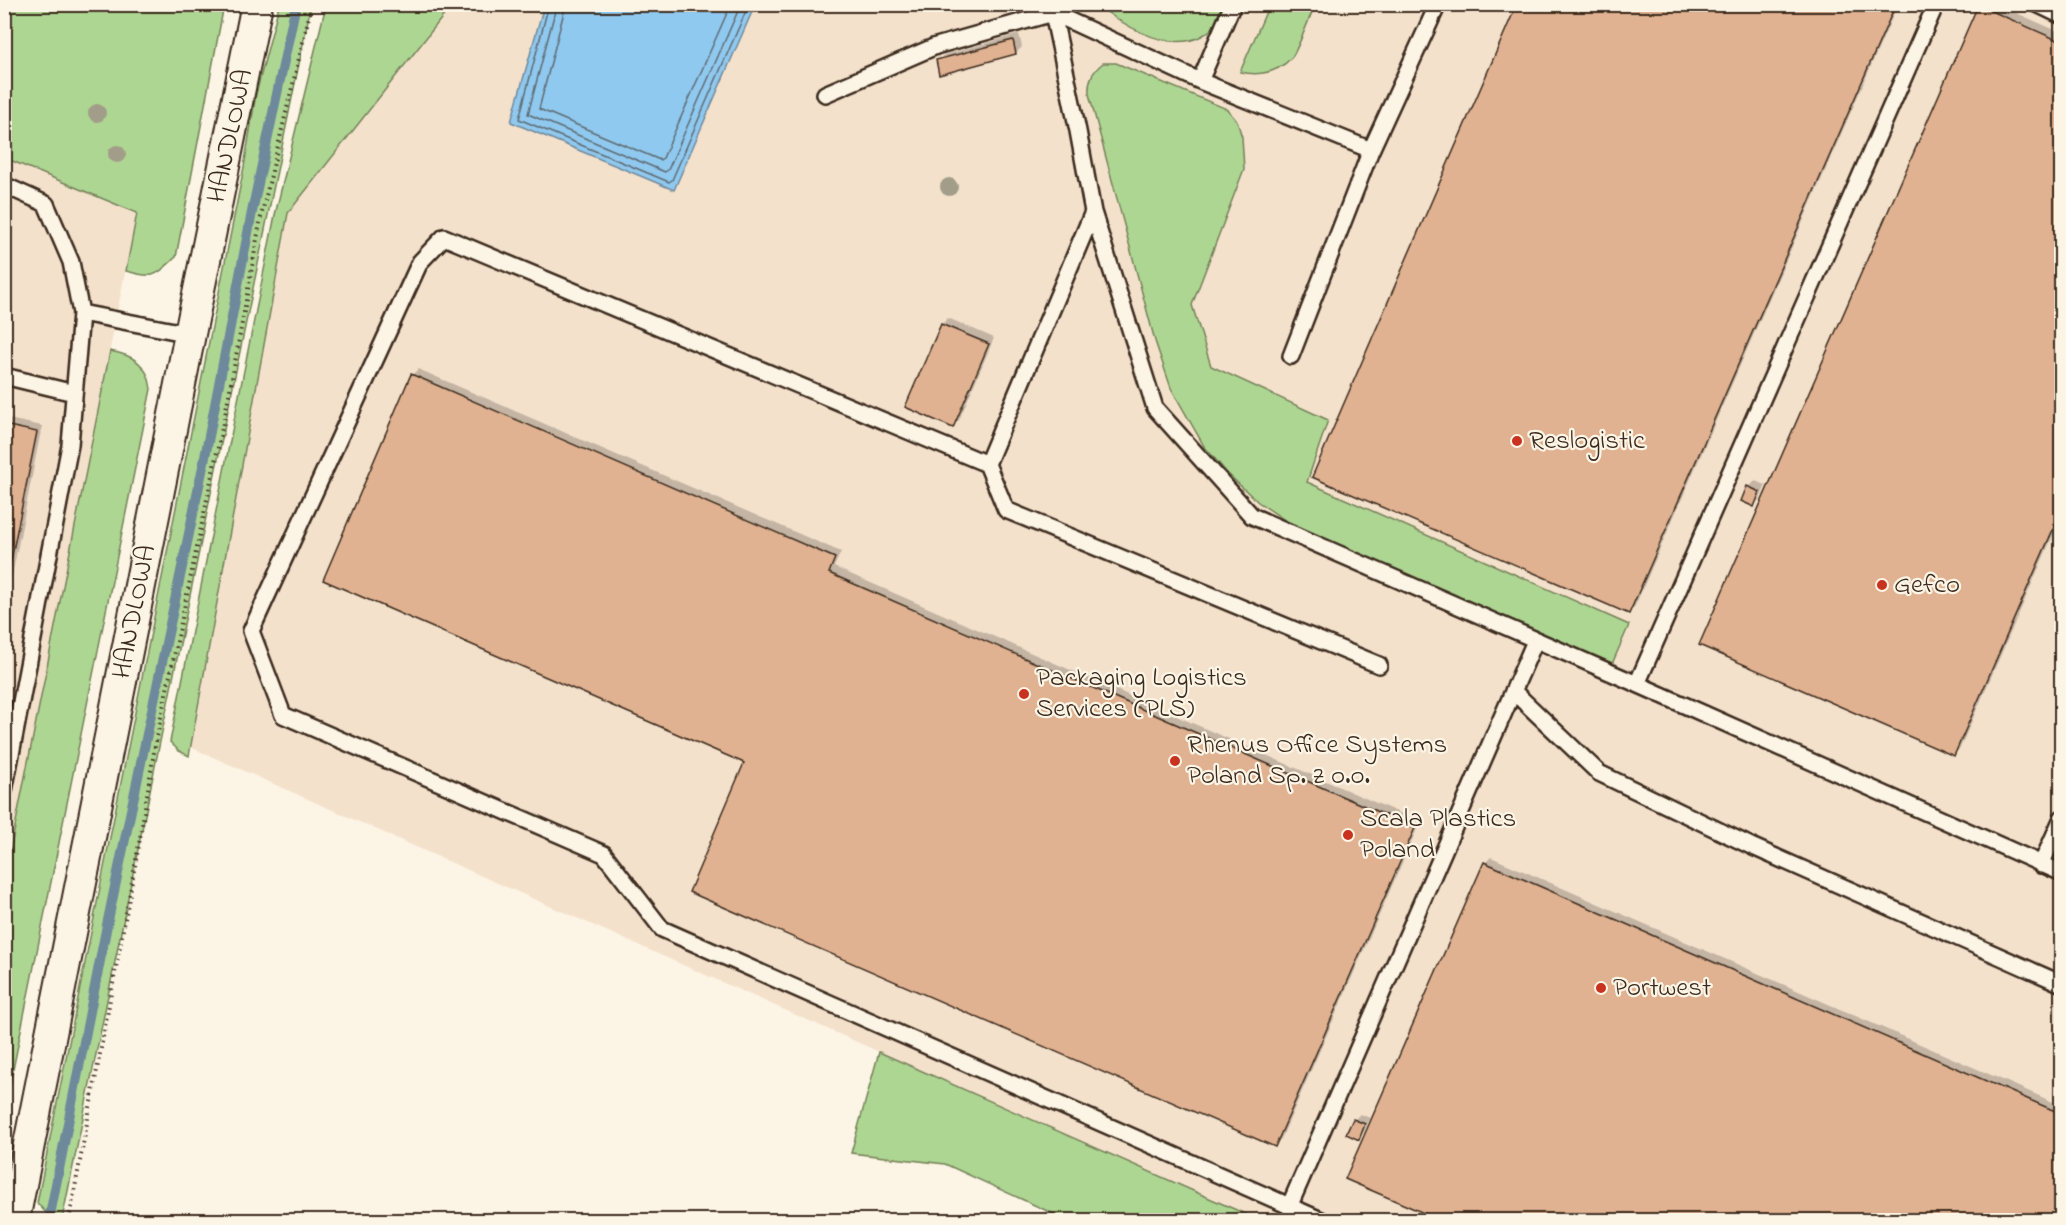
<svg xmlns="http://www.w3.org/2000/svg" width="2066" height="1225" viewBox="0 0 2066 1225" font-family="'Indie Flower',sans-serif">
<rect width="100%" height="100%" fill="#fcf5e5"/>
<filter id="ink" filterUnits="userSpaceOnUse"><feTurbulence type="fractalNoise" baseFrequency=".0167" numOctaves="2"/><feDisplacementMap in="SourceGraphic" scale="12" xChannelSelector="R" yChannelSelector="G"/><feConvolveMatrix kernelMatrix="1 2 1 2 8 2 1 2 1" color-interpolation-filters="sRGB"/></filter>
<g filter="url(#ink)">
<path fill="#f4e1cc" d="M452,5H2061V1220H1259L190,747L288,213Z
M5,158L137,213L5,877Z"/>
<path fill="#aed693" stroke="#748058" stroke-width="1.5" d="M4,5H224L176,257C154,277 155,279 126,271L137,213L5,158Z
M279,5H311L62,1220L50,1217L37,1203L244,167L256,94Z
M326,5H452L288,213L189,756L179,751L170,742L275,215Z
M1097,5H1226C1224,10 1222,17 1218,22C1185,63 1130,30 1097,5Z
M1269,5H1315C1310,16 1298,49 1292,57C1278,73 1259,76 1240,72Z
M1103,63H1116L1227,109L1237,121L1242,137L1244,169L1192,305L1211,366L1328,420L1307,482L1629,625L1612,664L1291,524L1258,502L1228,474L1204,446L1171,388L1155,341L1089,94C1088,80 1092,72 1103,63Z
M110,351C133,355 148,364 151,389L5,1109V877Z
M879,1052L1259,1220H1067L945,1164L851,1153Z"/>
<path fill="#90c9ef" stroke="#6e899b" stroke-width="1.5" d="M544,5H755L674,190L511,122Z"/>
<path fill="#0003" d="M1518,4H1898L1635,606L1629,612Z
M1980,4H1996L2062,33V515L1960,748L1954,754Z
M1019,34L1022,47L1016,53L937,61L944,55Z
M948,318L994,338L959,420L952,426L907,406L942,324Z
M418,369L841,552L834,567L1420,822L1281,1139L1275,1145L746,762L412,375Z
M4,418L42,426L4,616Z
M1755,481L1766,485L1760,499L1753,505L1749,487Z
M1491,857L2062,1106V1220H1444L1347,1178L1485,863Z
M1360,1114L1370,1118L1364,1132L1358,1138L1354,1120Z"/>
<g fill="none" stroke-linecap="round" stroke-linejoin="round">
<path stroke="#5d6a72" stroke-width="1.5" d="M549,4L519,119L669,182L672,180L749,4
M557,4L528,114L665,172L668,170L741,4
M566,4L539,109L660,160L663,158L731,4"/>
<path stroke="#6e899b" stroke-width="10" d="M49,1220L107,925L205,457L252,212L296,4"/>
</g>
<path fill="#e0b291" stroke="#3b2a1e" stroke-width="1.5" d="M1517,4H1896L1629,614L1312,477Z
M1978,5L2062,42V509L1954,756L1699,645Z
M1013,40L1016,54L939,75L936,60Z
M941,324L989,344L953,428L905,407Z
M411,374L835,558L829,573L1415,828L1275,1147L689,892L744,763L323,580Z
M4,425L37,432L4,595Z
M1747,486L1760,492L1754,507L1741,501Z
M1484,862L2062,1114V1220H1440L1345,1179Z
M1353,1119L1365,1124L1359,1140L1346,1134Z"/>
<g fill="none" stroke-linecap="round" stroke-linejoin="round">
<defs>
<path id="service" d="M1051,4L1078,131L1093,212L1155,408L1252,516L1637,684L2062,873
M2037,4L2062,16
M1200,81L1371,150L1291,356
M825,94L936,46L1053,13L1200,81L1233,4
M1371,150L1438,4
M4,185L46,204L71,262L81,313L70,445L4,791
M1093,212L987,464L444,237L420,262L251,631L283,715L604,854L662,929L1321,1220
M81,313L190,334
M4,376L74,393
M987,464L1006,510L1379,665
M1637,684L1936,4
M1513,691L1599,773L1751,846L2062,984
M2041,865L2062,818
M1289,1207L1535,641"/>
<path id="minor" d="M14,1220L190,334L257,4"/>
</defs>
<use href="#service" stroke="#3b2a1e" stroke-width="20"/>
<use href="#minor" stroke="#3b2a1e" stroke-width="34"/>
<path stroke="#3b2a1e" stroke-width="4" stroke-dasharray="1.5 4.5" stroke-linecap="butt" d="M69,1220L139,844L155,746L229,395L261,217L312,4"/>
<use href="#service" stroke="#fcf5e5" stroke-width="15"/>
<use href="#minor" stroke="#fcf5e5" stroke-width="30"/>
</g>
<g fill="#a29d88">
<circle cx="97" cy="113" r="9"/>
<circle cx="117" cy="154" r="9"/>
<circle cx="949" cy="187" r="9"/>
</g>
</g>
<g fill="#c8321e" stroke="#fcf5e5" stroke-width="2">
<circle cx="1517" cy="441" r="6"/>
<circle cx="1882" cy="585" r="6"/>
<circle cx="1024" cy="694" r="6"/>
<circle cx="1175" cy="761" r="6"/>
<circle cx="1348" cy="835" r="6"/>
<circle cx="1601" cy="988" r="6"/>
</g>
<g text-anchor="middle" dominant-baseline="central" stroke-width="4.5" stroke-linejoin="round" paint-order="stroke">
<g font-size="27" fill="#3b2a1e" stroke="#fcf5e5">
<text transform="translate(231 136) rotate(-78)">HANDLOWA</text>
<text transform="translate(135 612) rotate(-79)">HANDLOWA</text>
</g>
<g font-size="27" fill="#3b2a1e" stroke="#fcf5e5" text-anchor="start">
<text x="1529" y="441">Reslogistic</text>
<text x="1894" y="585">Gefco</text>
<text x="1036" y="678">Packaging Logistics<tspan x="1036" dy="31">Services (PLS)</tspan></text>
<text x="1187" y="745">Rhenus Office Systems<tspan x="1187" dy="31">Poland Sp. z o.o.</tspan></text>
<text x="1360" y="819">Scala Plastics<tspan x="1360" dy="31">Poland</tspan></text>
<text x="1613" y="988">Portwest</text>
</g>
</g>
<rect width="2066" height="1225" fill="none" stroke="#fcf5e5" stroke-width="24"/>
<rect x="12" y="12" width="2042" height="1201" fill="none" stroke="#3b2a1e" stroke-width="2" filter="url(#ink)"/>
</svg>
